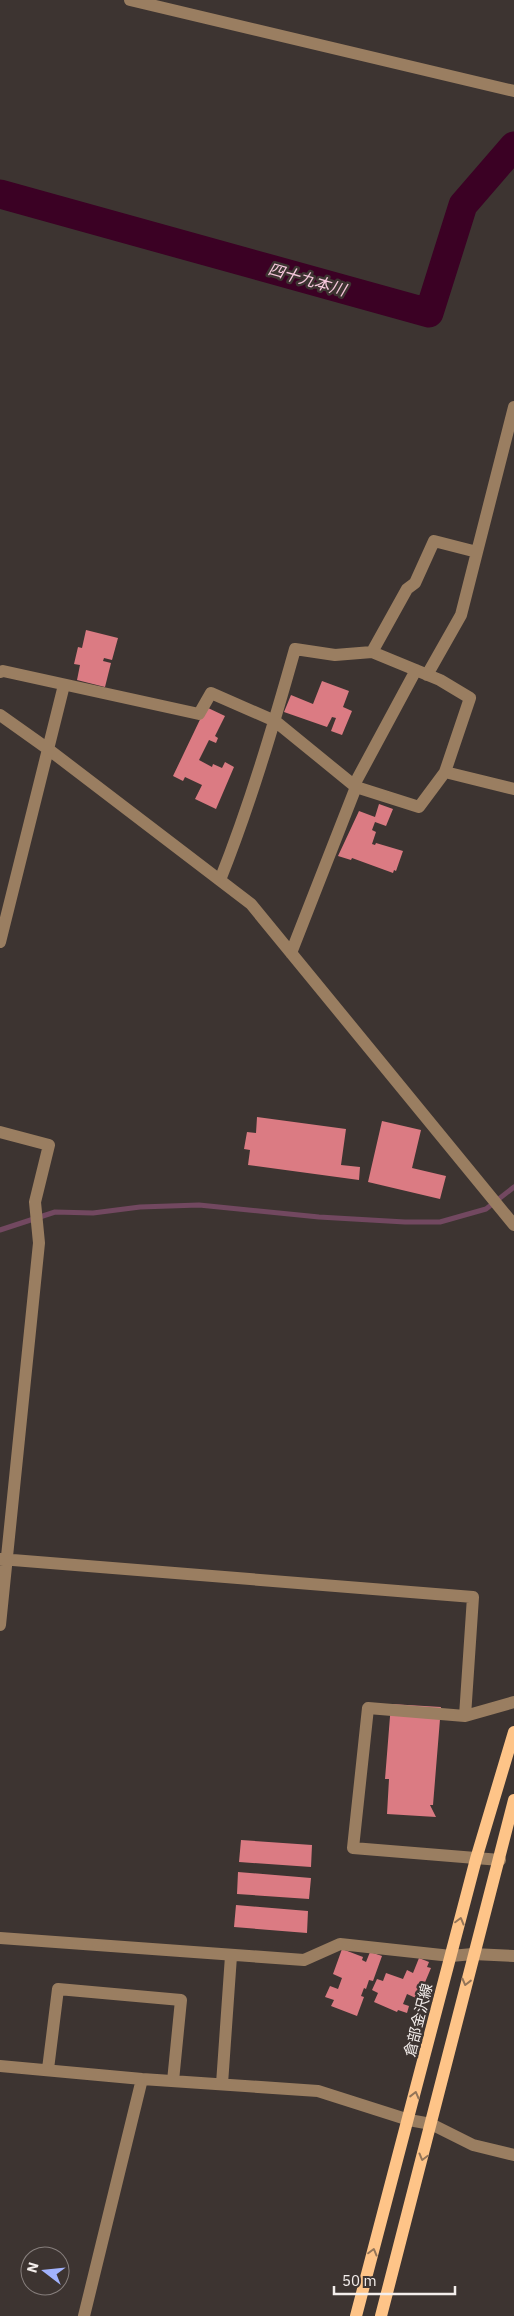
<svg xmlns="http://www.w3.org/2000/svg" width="514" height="2316" viewBox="0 0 514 2316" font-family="'IBM Plex Sans','Noto Sans JP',sans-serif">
<rect width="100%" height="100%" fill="#3d3431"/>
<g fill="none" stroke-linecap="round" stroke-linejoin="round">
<path stroke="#724860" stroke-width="5" d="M0,1230L55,1212L93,1213L140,1207L199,1205L319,1217L405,1222H440L486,1209L514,1187"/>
<path stroke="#3b0124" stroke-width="29" d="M0,194L429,313L463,205L514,146"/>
</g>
<path fill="#db7b83" d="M86,630L118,638L112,660L104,658L103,661L111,663L105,687L77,680L80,665L74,664L78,647L82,648Z
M322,681L349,691L343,707L352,711L342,735L331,731L336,718L332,717L327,727L284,712L291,695L313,704Z
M206,707L225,716L215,736L218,738L216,743L209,740L199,760L212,767L213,764L222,768L225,762L234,767L216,809L195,799L202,785L185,777L183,781L173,776Z
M379,804L393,809L386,826L375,822L372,830L376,832L372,844L375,845L376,843L403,851L396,871L394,870L393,873L352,858L351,860L338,856L359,811L375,817Z
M257,1117L346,1129L341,1165L360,1167L359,1180L248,1165L250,1150L244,1149L247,1132L256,1133Z
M382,1121L421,1130L412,1168L446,1176L440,1199L368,1182Z
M391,1704L441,1707L433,1805H430L436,1817L387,1814L389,1779H385Z
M241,1840L312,1845L311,1867L239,1862Z
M238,1872L311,1878L309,1899L237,1894Z
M236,1905L308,1911L307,1933L234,1927Z
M342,1949L363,1957L362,1960L366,1962L370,1952L382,1956L373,1981L369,1980L366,1989L364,1988L361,1996L364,1997L357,2016L331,2006L334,2000L325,1997L330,1986L338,1989L342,1978L333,1974Z
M419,1958L429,1962L427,1967L431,1968L418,1999L407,1994L403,2004L409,2006L407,2013L398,2010L397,2012L374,2002L378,1993L372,1990L377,1979L383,1981L386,1973L403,1979L407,1970L413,1973Z"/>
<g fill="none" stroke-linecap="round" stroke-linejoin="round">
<path stroke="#9a7e61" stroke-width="12" d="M130,0L514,91
M477,552L514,407
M372,652L407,589L415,583L434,541L477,552L461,615L427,675
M0,672L3,671L199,714L211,693L275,721L356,787L419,807L445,772L514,789
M0,715L48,749L251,904L514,1225
M354,785L416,670
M220,880C250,805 273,727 295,649L335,655L372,652L440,680L470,698L445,772
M0,942L64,685
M291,953L356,787
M0,1132L49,1145L35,1202L39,1243L0,1625
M0,1559L473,1597L465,1716L514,1702
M465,1716L368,1708L353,1848L500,1860
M0,1938L304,1960L340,1944L451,1956L473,1954L514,1956
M0,2066L142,2079L318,2091L409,2120L431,2124L473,2145L514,2155
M48,2069L58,1989L181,2000L173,2081
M222,2084L231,1956
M84,2316L142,2079"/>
<path stroke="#fec488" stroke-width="12" d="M356,2316L476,1859L514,1732
M381,2316L514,1800"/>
</g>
<defs><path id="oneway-chevron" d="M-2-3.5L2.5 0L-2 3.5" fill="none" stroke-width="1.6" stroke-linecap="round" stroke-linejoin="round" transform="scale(1.25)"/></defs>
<g stroke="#947558">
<use href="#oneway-chevron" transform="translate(460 1921) rotate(-75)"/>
<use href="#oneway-chevron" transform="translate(466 1982) rotate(104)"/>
<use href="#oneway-chevron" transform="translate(415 2095) rotate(-76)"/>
<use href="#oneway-chevron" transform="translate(423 2157) rotate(105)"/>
<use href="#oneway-chevron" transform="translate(373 2252) rotate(-75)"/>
</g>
<g text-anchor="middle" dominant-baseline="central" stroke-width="5" stroke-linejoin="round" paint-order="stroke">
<g font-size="15" fill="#f4eeec" stroke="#3d3431">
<text transform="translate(418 2020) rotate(-76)">倉部金沢線</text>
</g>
<g font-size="16" font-style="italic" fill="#f6c7dc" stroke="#3d3431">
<text transform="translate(307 279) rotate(16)">四十九本川</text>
</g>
</g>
<g transform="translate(45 2271) rotate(286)"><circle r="24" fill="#3d3431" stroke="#867e7c"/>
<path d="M0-4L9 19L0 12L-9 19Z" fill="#a1b2fd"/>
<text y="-8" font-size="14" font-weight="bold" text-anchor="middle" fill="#f4eeec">N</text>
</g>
<path d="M334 2286v8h121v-8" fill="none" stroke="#f4eeec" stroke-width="2.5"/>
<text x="342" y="2286" font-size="15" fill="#f4eeec" stroke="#3d3431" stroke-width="4" paint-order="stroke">50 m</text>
</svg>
